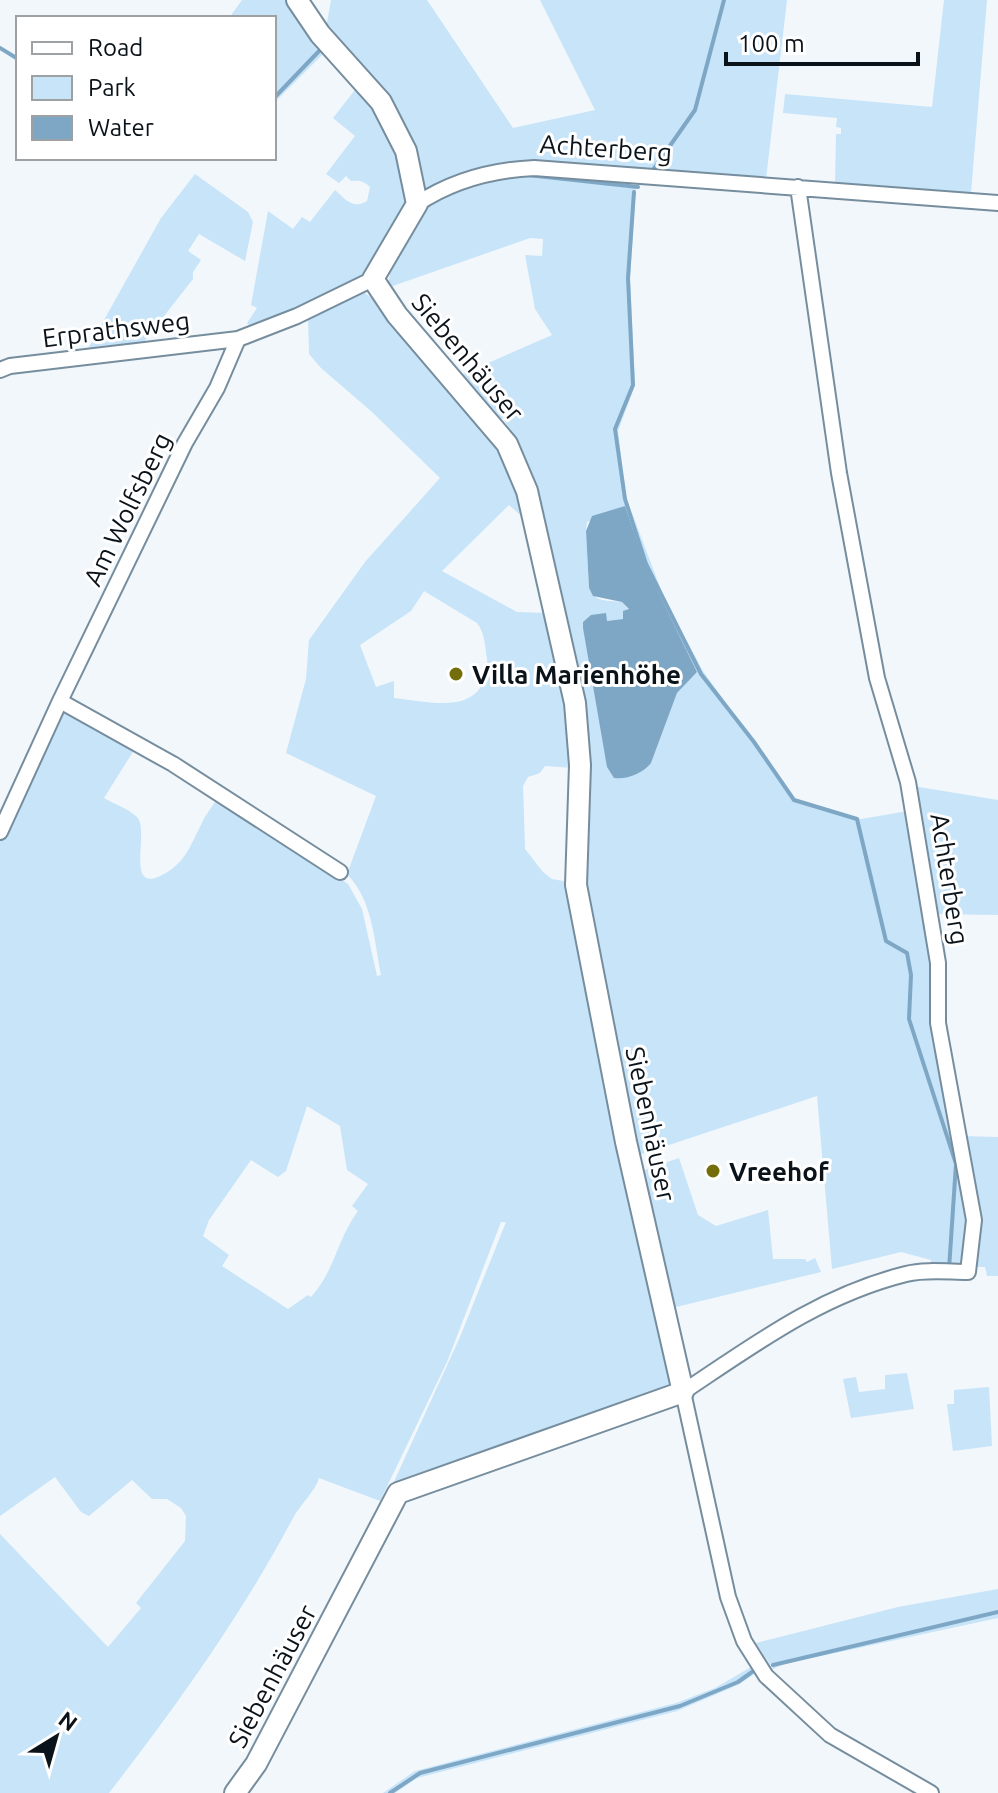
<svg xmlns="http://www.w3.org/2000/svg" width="998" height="1793" viewBox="0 0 998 1793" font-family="Ubuntu,sans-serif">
<rect width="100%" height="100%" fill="#f2f7fb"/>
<path fill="#c7e4f9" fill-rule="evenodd" d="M242,0H290L326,51L274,103V18H229Z
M331,0H427L513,128L595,110L540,0H787L766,179L510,163L457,174L426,189L326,28Z
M944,0H987L971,193L835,184L836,134H841V128L836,127L837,118L783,113L785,94L932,107Z
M358,86L386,124L405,169L406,212L369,274L253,329L247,323L257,308L251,305L268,211L293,229L302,217L310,222L335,190C345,199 353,210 367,201L370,187C364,181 359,180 351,181L346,176L339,183L326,174L355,136L333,118Z
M519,173L636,186L630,279L635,385L618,431L626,497L666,603L703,671L794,798L861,819L908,811L971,1230L964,1269L931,1268V1260L901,1252L832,1269L817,1096L639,1155L584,899L585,767L521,452L504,419L486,415L456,377L552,335L535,309L525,255L542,256L543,239L530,238L387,288L392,264L423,208L462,185ZM625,507L645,565L697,672L677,693L651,763L591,615L607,621L624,619L629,610L622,602C608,600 595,603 589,588L586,531L587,522Z
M195,174L248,212L253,222L245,261L199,234L188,251L201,260L193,272V279L139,348L85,354L161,218Z
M361,290L374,300L433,362L503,455L528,522L509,505L442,571L517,612L547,613L569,702L574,768L545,766L540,773L528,777L523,786L525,849L543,872L552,879L569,882L568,901L577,927L671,1386L392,1486L460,1337L506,1222H501L447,1362L380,1501L319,1478C316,1490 300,1505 293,1518C241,1616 177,1705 109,1793H0V1534L108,1647L141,1608L136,1603L185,1541L186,1516L181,1508L167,1499H152L132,1480L89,1516L81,1512L55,1477L0,1516V841L61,705L136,747L104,798C114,804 129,809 137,817C151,832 121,902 169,871C187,859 192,842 201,825C205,815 212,807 218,798L348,884L362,909L377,976L381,975C374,940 373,901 347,874L376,796L286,753L306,679L309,640L365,562L440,478L372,412L321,368L309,354L308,317ZM424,591L477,623C485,633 485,647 487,659C488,667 487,671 485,678C473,715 425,701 394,698V681L376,687L360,645L411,611ZM307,1106L340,1126L347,1170L368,1184L352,1206L358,1211C336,1241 336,1269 311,1297L308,1295L288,1309L222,1266L229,1255L203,1236L209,1220L251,1160L278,1177L286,1171Z
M913,786L998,800V915L934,914Z
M962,1136L998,1137V1276H987L985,1267H974Z
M679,1158L698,1215L716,1226L768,1210L773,1259H805L807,1262L815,1258L821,1272L672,1308L642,1171Z
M907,1373L914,1409L851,1418L843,1379L856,1377L859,1392L885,1389V1375Z
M989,1387L992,1446L953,1451L947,1404H954V1390Z
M998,1589V1618L784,1664L773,1669L756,1643L898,1607Z
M751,1667L754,1674L738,1685L677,1711L417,1778L395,1793H383L415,1771L676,1703L715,1688Z"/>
<path fill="#7ea7c6" d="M625,506L645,565L697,672L677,693L651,763C643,773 627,780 614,778L607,767L583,628V622L591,615L606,613L607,621L623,619V611L629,609L622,602L593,596L589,588L586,531L592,516Z"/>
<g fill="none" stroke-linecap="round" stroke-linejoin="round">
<path stroke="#7ea7c6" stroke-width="4" d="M0,48L18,59
M274,98L321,49
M653,170L695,110L724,0
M528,175L638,187
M634,192L628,278L633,385L615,429L625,499L646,564L701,674L754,742L794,800L857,819L886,941L907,953L911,975L909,1019L956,1164L949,1269
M773,1665L998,1612
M390,1793L420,1773L680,1706L738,1682L752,1672"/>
<defs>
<path id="street" d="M798,187L839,473L877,678L908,782L938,963V1023L974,1220L968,1272C949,1272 925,1269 906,1274C821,1295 755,1344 683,1392L728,1597L744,1641L766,1676L830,1735L931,1793
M417,204C453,180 491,170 534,168L998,203
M0,370L10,366L238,339L297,316L373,279
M60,701L173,764L340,872
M0,832L60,701L185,443L217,388L238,339"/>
<path id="secondary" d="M235,1793L256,1764L398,1493L683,1392L626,1142L576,885L580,765L575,703L527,491L507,444L397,315L373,279L417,204L406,151L381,102L320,34L297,0"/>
</defs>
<use href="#street" stroke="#768d9e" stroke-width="18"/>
<use href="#secondary" stroke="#768d9e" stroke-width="24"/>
<use href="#street" stroke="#fff" stroke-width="14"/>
<use href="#secondary" stroke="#fff" stroke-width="20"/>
</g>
<g fill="#736d0b" stroke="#fff" stroke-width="3">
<circle cx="456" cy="674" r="8"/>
<circle cx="713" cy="1171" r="8"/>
</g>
<g text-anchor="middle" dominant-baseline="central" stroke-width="6" stroke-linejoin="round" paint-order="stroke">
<g font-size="26" fill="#0b131a" stroke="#fff">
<text transform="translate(606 148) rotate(4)">Achterberg</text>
<text transform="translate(116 329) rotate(-7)">Erprathsweg</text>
<text transform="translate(468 357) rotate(50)">Siebenhäuser</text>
<text transform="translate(127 509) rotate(-64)">Am Wolfsberg</text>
<text transform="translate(950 879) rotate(81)">Achterberg</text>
<text transform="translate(651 1124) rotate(78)">Siebenhäuser</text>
<text transform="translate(272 1676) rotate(-62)">Siebenhäuser</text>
</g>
<g font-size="26" font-weight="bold" fill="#0b131a" stroke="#fff" text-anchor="start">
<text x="472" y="674">Villa Marienhöhe</text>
<text x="729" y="1171">Vreehof</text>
</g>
</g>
<rect x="16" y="16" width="260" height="144" fill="#ffffff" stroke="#9da1a3" stroke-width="2"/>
<rect x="32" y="42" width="40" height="12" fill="#ffffff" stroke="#9da1a3" stroke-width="2"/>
<text x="88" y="56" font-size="24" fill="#0b131a">Road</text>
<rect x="32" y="76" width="40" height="24" fill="#c7e4f9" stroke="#9da1a3" stroke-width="2"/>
<text x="88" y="96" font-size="24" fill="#0b131a">Park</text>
<rect x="32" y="116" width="40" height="24" fill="#7ea7c6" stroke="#9da1a3" stroke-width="2"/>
<text x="88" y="136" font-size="24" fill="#0b131a">Water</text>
<g transform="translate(56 1737) rotate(37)" stroke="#ffffff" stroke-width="6" paint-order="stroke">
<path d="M0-6L14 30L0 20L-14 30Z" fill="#0b131a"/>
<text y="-12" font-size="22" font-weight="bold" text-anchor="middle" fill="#0b131a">N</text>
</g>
<path d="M726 52v12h192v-12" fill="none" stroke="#0b131a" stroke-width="4"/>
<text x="738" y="52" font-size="24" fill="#0b131a" stroke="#ffffff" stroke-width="6" paint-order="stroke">100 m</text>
</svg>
